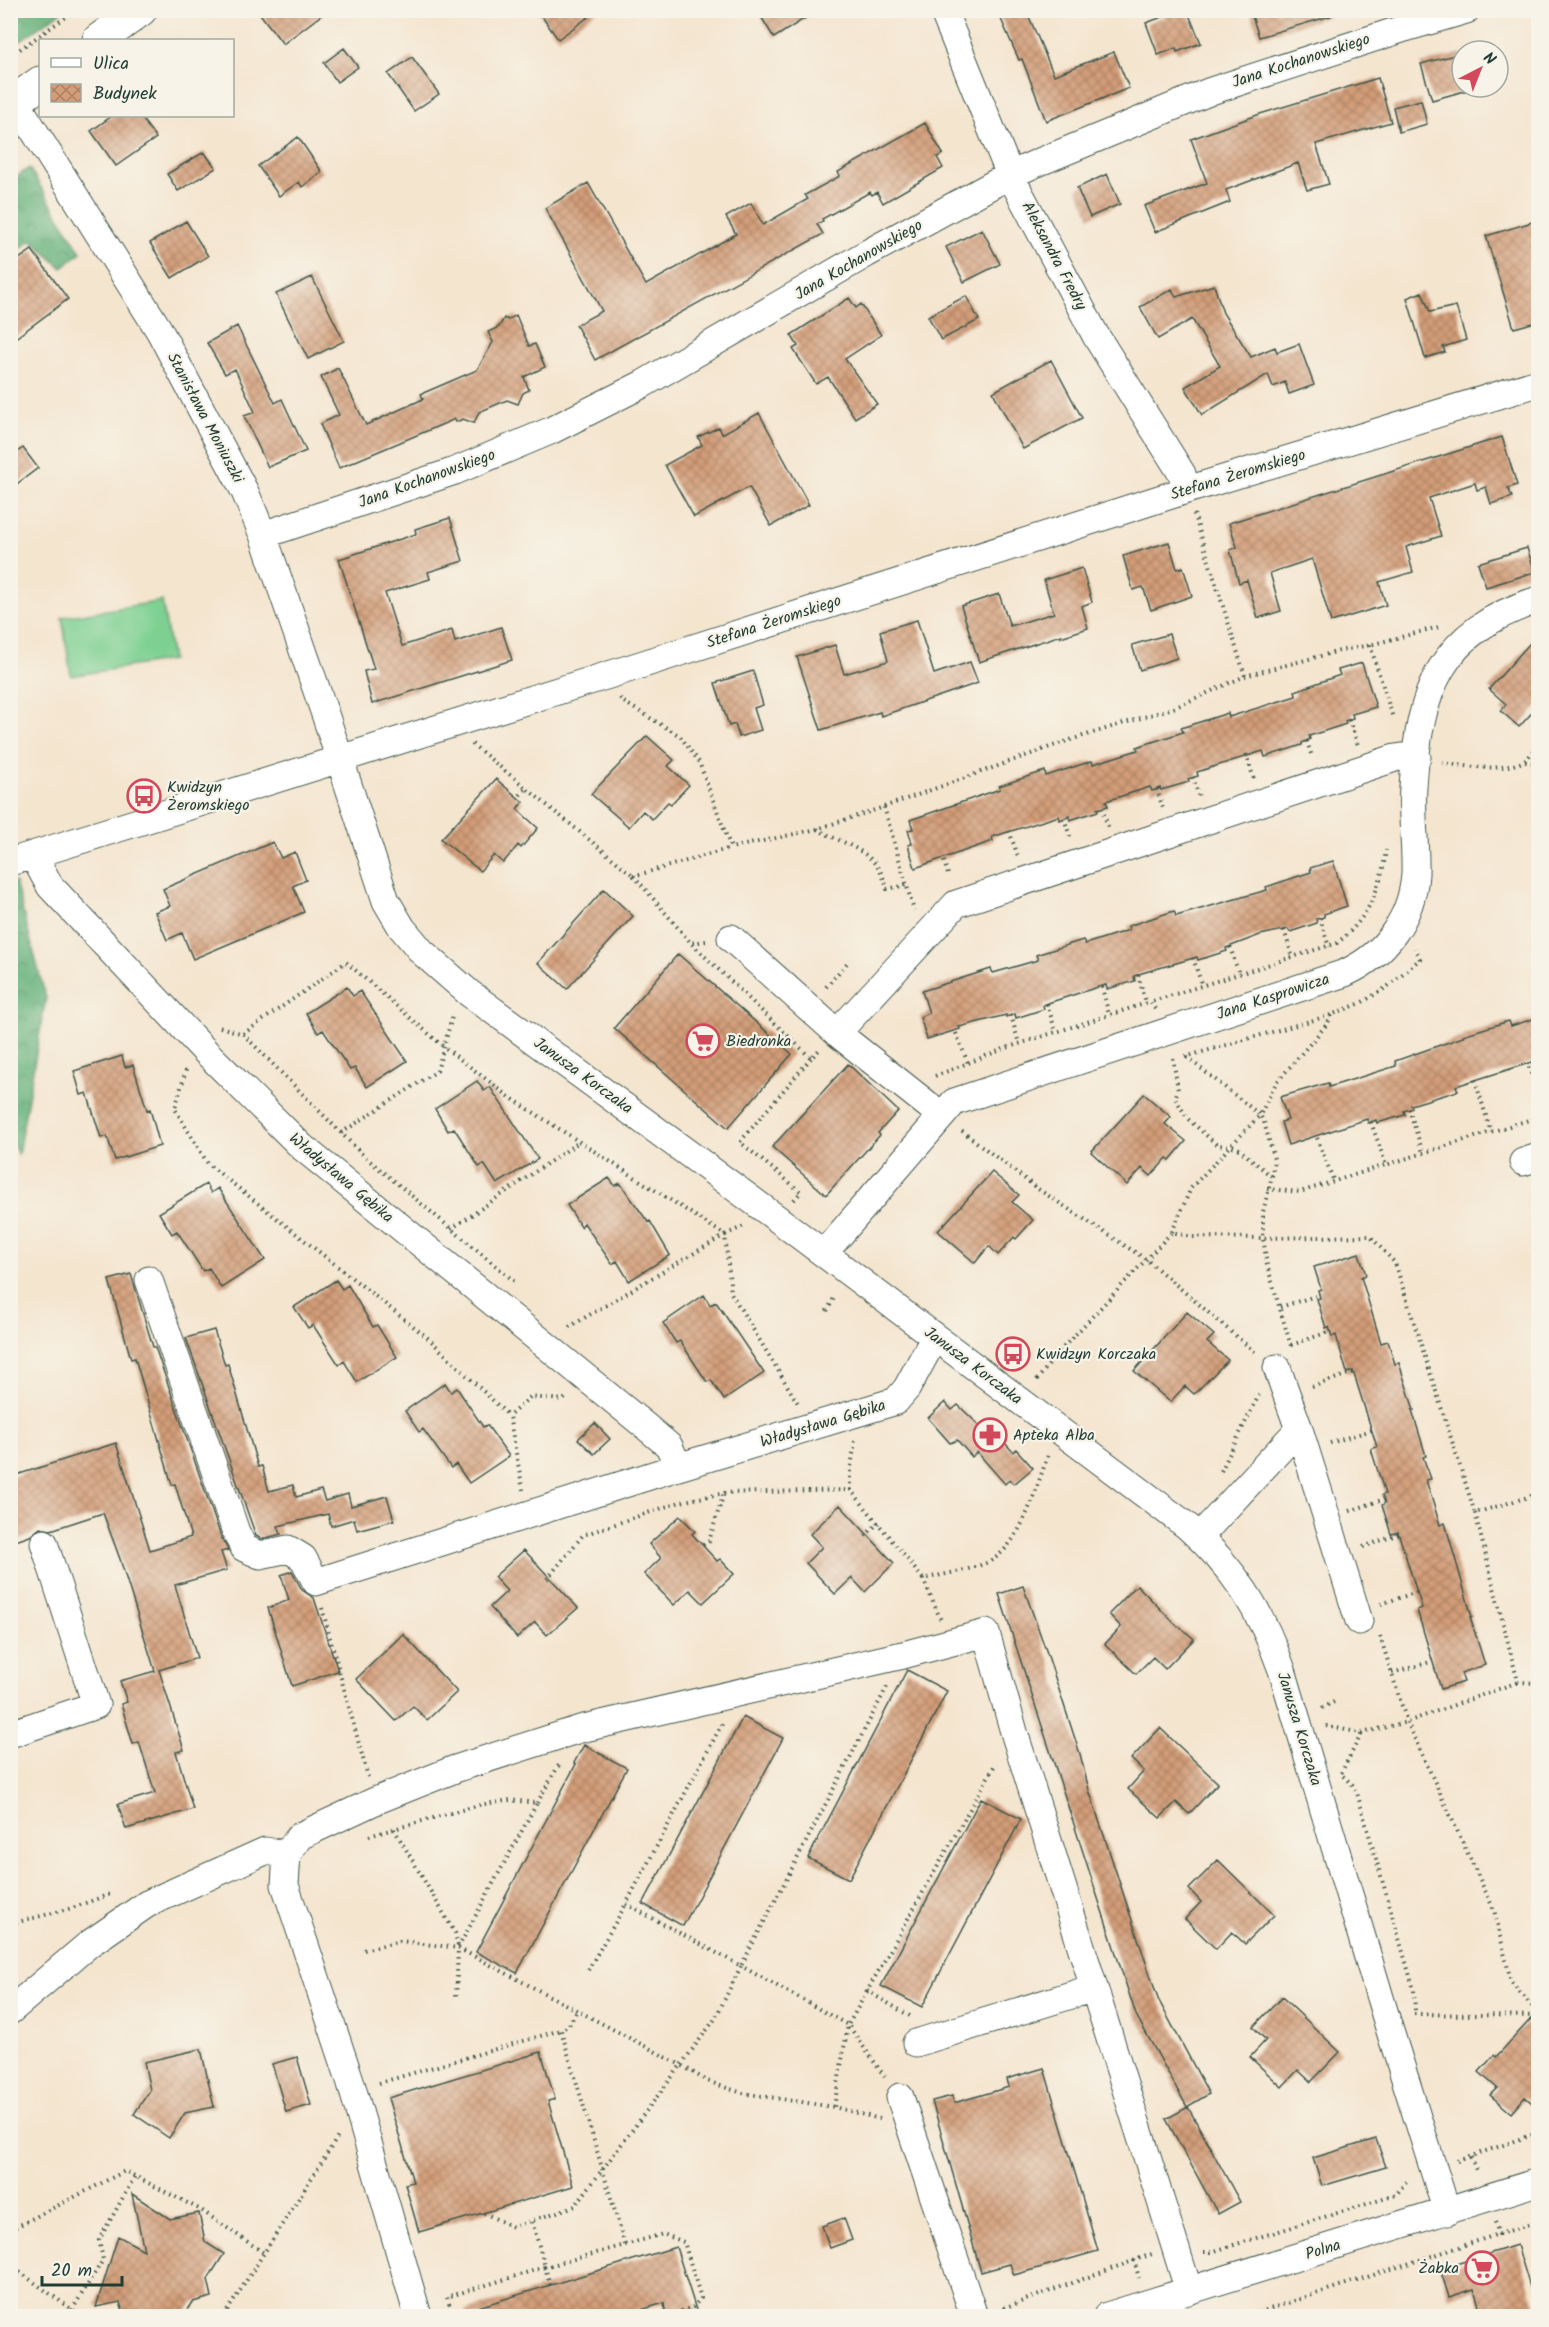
<svg xmlns="http://www.w3.org/2000/svg" width="1549" height="2327" viewBox="0 0 1549 2327" font-family="Kalam,sans-serif">
<defs>
<pattern id="forest-crowns" width="20" height="18" patternUnits="userSpaceOnUse" patternTransform="scale(1.5)"><rect width="20" height="18" fill="#66b27c"/><path d="M2 6a3 3 0 1 1 6 0M12 15a3 3 0 1 1 6 0" fill="none" stroke="#539266"/></pattern>
<pattern id="building-cross-hatch" width="8" height="8" patternUnits="userSpaceOnUse" patternTransform="scale(1.5)"><rect width="8" height="8" fill="#d39d78"/><path d="M0 0l8 8M0 8l8-8" fill="none" stroke="#ab8163"/></pattern>
</defs>
<rect width="100%" height="100%" fill="#f7f3e8"/>
<filter id="ink" filterUnits="userSpaceOnUse"><feTurbulence type="fractalNoise" baseFrequency=".0167" numOctaves="2"/><feDisplacementMap in="SourceGraphic" scale="12" xChannelSelector="R" yChannelSelector="G"/><feConvolveMatrix kernelMatrix="1 2 1 2 8 2 1 2 1" color-interpolation-filters="sRGB"/></filter>
<filter id="wash" filterUnits="userSpaceOnUse"><feTurbulence type="fractalNoise" baseFrequency=".008" numOctaves="4" result="noise"/><feDisplacementMap in="SourceGraphic" scale="24" xChannelSelector="R" yChannelSelector="G"/><feGaussianBlur stdDeviation="1.35" result="paint"/><feColorMatrix in="noise" values="0 0 0 0 0 0 0 0 0 0 0 0 0 0 0 0 0 1.4 0 .05"/><feComposite in="paint" operator="in"/></filter>
<g filter="url(#wash)">
<rect width="100%" height="100%" fill="#f4e5cf"/>
<path fill="url(#forest-crowns)" stroke="#427858" stroke-width="1.5" d="M11,10H62V11L11,47Z
M29,168L81,252L62,268L31,240L11,257V181Z
M15,882L46,998L18,1154L10,1141V883Z"/>
<path fill="#7dd092" stroke="#4e8663" stroke-width="1.5" d="M162,601L172,660L71,676L62,617Z"/>
<g id="blocks">
<path fill="url(#building-cross-hatch)" d="M257,10H328L283,44Z
M537,10H598L558,39Z
M757,10H818L774,38Z
M997,10H1026L1054,75L1114,52L1129,88L1046,121L1022,59L1019,60Z
M1163,10H1187L1201,43L1177,52L1176,48L1158,55L1146,23L1165,16Z
M1250,10H1330L1331,16L1259,37Z
M344,48L358,67L337,82L324,63Z
M1462,53V87H1479L1432,100L1421,64Z
M1498,55L1503,67L1504,80L1498,82Z
M412,57L439,94L414,111L388,74Z
M1378,78L1391,122L1316,144L1329,184L1307,190L1298,163L1226,190L1230,202L1155,232L1144,206L1207,183L1191,139L1260,114Z
M1421,100L1427,124L1399,132L1393,107Z
M112,116H140L156,138L116,166L91,131Z
M925,123L943,154L937,157L943,168L883,203L877,192L872,195L870,192L822,219L823,221L817,224L823,234L595,360L576,325L602,311L545,208L588,183L646,285L736,234L726,217L751,203L763,225L808,199L805,195L840,176L838,172Z
M298,137L322,172L302,187L299,182L279,196L258,166Z
M204,152L216,168L178,191L167,174Z
M1107,174L1120,204L1090,217L1077,188Z
M1539,220V321L1514,328L1486,236Z
M186,221L208,256L172,278L150,243Z
M982,229L1000,264L964,282L946,247Z
M32,250L68,299L10,342V265Z
M312,277L344,341L308,359L276,294Z
M1214,285L1223,313L1251,357L1275,347L1277,352L1299,344L1314,385L1289,394L1285,382L1273,387L1268,374L1202,415L1185,387L1220,366L1192,319L1158,339L1140,307L1172,289L1176,297Z
M1422,292L1430,312L1456,306L1466,340L1443,347L1445,352L1425,358L1407,298Z
M966,296L979,320L941,340L928,316Z
M849,298L856,308L861,304L881,335L845,359L877,404L855,418L828,377L816,384L793,349L798,346L791,335Z
M516,315L529,346L535,344L545,367L524,377L529,390L523,393L518,404L507,400L479,412L474,423L463,419L456,422L455,419L339,468L320,424L339,415L321,377L338,368L366,425L423,399L421,394L477,370L493,342L488,332L499,327L504,318L508,320Z
M237,326L275,403L282,399L306,451L268,467L244,416L255,412L235,369L225,374L207,343Z
M1051,360L1082,418L1023,449L993,392Z
M759,413L809,505L771,526L749,487L694,517L665,465L702,445L698,437L719,427L722,434Z
M1502,437L1517,485L1508,488L1512,497L1491,504L1486,487L1477,490L1475,483L1429,498L1441,536L1406,547L1413,572L1379,582L1386,605L1331,622L1312,559L1270,573L1281,611L1258,618L1247,580L1239,583L1230,550L1237,547L1229,523Z
M23,448L38,468L10,489V457Z
M450,518L463,561L428,572L430,579L385,593L402,646L452,630L455,642L501,627L512,660L372,704L364,671L374,669L339,559L416,534L415,529Z
M1169,542L1177,569L1183,567L1192,596L1151,610L1143,587L1133,590L1123,556Z
M1527,548L1535,572L1486,587L1478,563Z
M1082,568L1092,602L1082,606L1088,628L1061,637V635L979,662L961,606L999,594L1010,626L1054,613L1044,580Z
M917,620L934,674L970,662L978,683L881,716L880,712L821,730L797,657L835,645L844,674L888,661L880,631Z
M1539,633V705L1519,727L1501,711L1506,704L1489,689Z
M1169,634L1177,658L1140,670L1132,645Z
M1362,663L1376,707L1352,714L1353,718L1345,721L1346,724L1309,736L1310,739L1302,743V745L1265,757L1263,751L1197,772L1198,776L1188,779L1189,782L1161,790L1160,788L1152,791L1150,787L1106,801L1108,806L1097,809L1098,811L1070,820L1069,816L1060,820L1059,816L992,837L993,841L915,868L908,845L912,844L908,830L913,829L910,820L1000,789L999,786L1045,771L1046,776L1092,761L1093,764L1138,750L1137,747L1183,732L1181,728L1228,713L1229,717L1296,696L1295,691L1340,675L1338,670Z
M753,671L763,705L754,708L761,730L739,737L735,724L729,726L715,683Z
M647,736L674,760L668,766L689,785L671,804L668,802L652,819L643,811L629,827L591,794Z
M496,779L523,802L517,809L538,828L521,848L518,845L503,863L494,855L480,871L441,839Z
M273,842L281,858L295,852L306,880L293,886L304,912L193,959L182,933L167,940L155,912L170,906L163,889Z
M1333,861L1347,906L1324,914V917L1316,919L1317,923L1290,932L1288,929L1260,935L1226,948L1227,951L1198,960L1197,957L1142,973L1134,976L1135,981L1107,989L1106,985L1098,987L1051,1002L1043,1005L1044,1009L1016,1018L1015,1014L1006,1017V1015L959,1027L960,1029L927,1039L920,1017L929,1013L922,991L991,969L993,973L1038,960L1036,955L1083,940L1085,944L1129,930L1128,926L1174,911L1176,916L1267,890L1266,887L1311,872L1310,868Z
M604,889L633,916L567,989L538,963Z
M678,954L792,1054L728,1128L614,1028Z
M347,987L353,996L360,991L407,1061L367,1087L355,1068L350,1070L323,1030L318,1033L306,1013Z
M1533,1019L1539,1035V1060L1456,1086L1458,1091L1411,1105L1412,1108L1404,1111L1405,1115L1377,1123L1376,1120L1368,1123L1367,1119L1288,1145L1281,1122L1288,1120L1280,1097L1328,1083L1329,1087L1396,1066L1395,1061L1463,1037V1035L1509,1021L1511,1026Z
M122,1056L125,1067L133,1065L147,1110L150,1109L160,1146L115,1160L107,1136L101,1138L87,1093L81,1095L74,1071Z
M848,1064L898,1111L878,1133L880,1135L826,1195L772,1147Z
M477,1081L484,1091L490,1087L538,1159L497,1184L484,1164L479,1167L454,1128L448,1131L435,1109Z
M1144,1094L1171,1117L1165,1124L1186,1141L1170,1160L1167,1158L1151,1176L1142,1168L1127,1185L1091,1152Z
M992,1172L1019,1195L1012,1202L1033,1220L1016,1239L1014,1237L998,1255L989,1246L975,1263L938,1231Z
M609,1178L615,1186L620,1183L648,1222L650,1221L670,1255L629,1281L617,1261L612,1264L584,1223L581,1227L567,1205Z
M206,1184L211,1193L218,1188L265,1260L221,1288L209,1268L203,1271L177,1231L172,1234L159,1213Z
M1359,1253L1366,1275L1361,1277L1381,1343L1388,1341L1395,1364L1399,1363L1414,1410H1412L1426,1456L1423,1457L1431,1479L1426,1480L1440,1525L1445,1523L1472,1617H1470L1485,1665L1461,1673L1464,1682L1441,1689L1417,1610L1422,1608L1398,1532L1391,1534L1382,1505L1385,1503L1382,1495L1385,1494L1371,1449L1377,1447L1353,1371L1347,1373L1336,1335L1332,1337L1329,1327L1326,1328L1317,1299L1320,1298L1318,1290L1321,1289L1314,1267Z
M131,1274L153,1347H155L221,1537L228,1550L221,1552L227,1570L175,1585L197,1658L159,1670L184,1750L176,1752L193,1809L126,1829L118,1804L155,1793L139,1742L133,1744L121,1704L127,1702L120,1681L155,1671L120,1559L103,1513L51,1530L40,1528L30,1536L10,1543V1477L116,1443L150,1550L191,1537L175,1484L172,1485L135,1358L131,1359L109,1280Z
M336,1280L342,1289L348,1285L373,1327L377,1325L397,1357L357,1382L344,1361L339,1365L313,1325L308,1328L294,1307Z
M704,1295L710,1305L716,1302L764,1373L724,1400L711,1380L707,1382L680,1341L676,1343L663,1323Z
M1187,1312L1214,1335L1207,1342L1228,1360L1194,1394L1185,1386L1170,1402L1134,1371Z
M214,1330L225,1365L228,1364L258,1467L262,1466L269,1491L293,1485L296,1497L321,1490L325,1501L348,1494L351,1506L387,1496L394,1520L357,1530L354,1519L331,1526L328,1514L278,1526L281,1534L262,1539L256,1536L186,1338Z
M445,1383L451,1392L457,1388L483,1427L487,1425L509,1456L469,1483L456,1464L451,1468L423,1429L419,1432L405,1411Z
M945,1402L952,1410L958,1405L984,1430L989,1425L1013,1452L1016,1449L1033,1468L1014,1484L1010,1479L1005,1484L977,1452L972,1457L957,1440L950,1443L928,1418Z
M595,1423L610,1439L594,1454L578,1439Z
M840,1505L894,1563L865,1592L852,1578L835,1594L806,1563L822,1547L810,1534Z
M680,1516L695,1531L692,1534L717,1561L720,1559L734,1574L703,1603L690,1590L674,1605L644,1574L661,1558L649,1544Z
M524,1550L578,1608L547,1635L535,1622L517,1638L490,1607L507,1591L494,1577Z
M292,1571L302,1590L314,1598L338,1671L292,1686L268,1608L289,1600L281,1575Z
M1137,1585L1178,1627L1179,1626L1194,1639L1165,1669L1153,1657L1136,1674L1105,1644L1121,1627L1109,1614Z
M1023,1586L1048,1656L1080,1754L1089,1790L1158,1999L1209,2094L1187,2107L1136,2015L999,1594Z
M403,1634L457,1692L427,1720L413,1706L396,1721L356,1679Z
M907,1670L947,1691L849,1879L808,1858Z
M743,1717L783,1738L683,1926L643,1904Z
M1160,1728L1218,1783L1189,1814L1176,1802L1160,1818L1128,1789L1144,1771L1131,1759Z
M584,1745L627,1768L517,1973L476,1952L576,1764L574,1763Z
M981,1798L1021,1819L922,2007L881,1986Z
M1218,1860L1274,1915L1245,1944L1232,1932L1216,1949L1185,1919L1201,1902L1189,1889Z
M1282,1997L1340,2052L1311,2082L1298,2070L1282,2087L1250,2057L1266,2040L1253,2027Z
M1539,2010V2109L1525,2097L1511,2113L1490,2095L1497,2088L1479,2072L1494,2055L1496,2057Z
M201,2049L214,2107L185,2113L169,2138L134,2114L150,2090L144,2062Z
M541,2052L555,2099L548,2101L573,2186L419,2232L405,2184L413,2182L388,2098Z
M297,2057L311,2105L286,2112L272,2064Z
M1044,2068L1098,2251L1014,2275L1010,2264L981,2272L932,2101L952,2096L954,2103L1009,2087L1007,2079Z
M1188,2107L1240,2202L1218,2214L1166,2119Z
M1376,2139L1386,2167L1322,2186L1313,2158Z
M132,2194L170,2219L199,2213L205,2242L224,2254L208,2279L212,2297L193,2302L184,2316H137L128,2311L123,2312L120,2302L96,2307L118,2236L144,2250Z
M844,2218L852,2240L830,2248L822,2226Z
M1517,2245L1539,2316H1482L1474,2289L1449,2297L1440,2269Z
M676,2247L698,2316H666L664,2303L621,2316H466L465,2311Z"/>
</g>
</g>
<g filter="url(#ink)">
<use href="#blocks" fill-opacity="0" stroke="#3f564b" stroke-width="1.5"/>
<g fill="none" stroke-linecap="round" stroke-linejoin="round">
<defs>
<path id="minor" d="M943,10L1010,175L1096,336L1182,474L1187,490
M16,102L159,330L245,492L263,535L326,717L386,901L402,928L422,952L469,993L775,1217L1187,1526C1234,1568 1261,1610 1282,1670L1390,2031L1447,2212
M263,535L455,471L550,431L643,384L866,254L1010,175L1037,163L1211,91L1405,28L1466,10
M33,855L50,886L206,1052L302,1147L644,1425L669,1446L678,1467L896,1401L907,1388L934,1338
M10,862L612,674L1187,490L1538,383
M731,938L837,1033L942,1116
M837,1033L956,904L1395,758L1409,756L1417,757
M1523,1162L1538,1157
M824,1253L954,1102L1345,973C1385,955 1412,918 1415,874C1416,845 1411,816 1413,787C1419,690 1440,631 1538,600
M149,1280L236,1532L244,1548L260,1555L288,1549L303,1558L316,1582L678,1467
M1277,1368L1299,1429L1359,1621
M1199,1537L1299,1429
M10,1734L96,1705L44,1543
M287,1854L285,1885L350,2080L418,2316
M10,2011L89,1944L147,1904L265,1851L287,1854L300,1836L375,1801L455,1769L580,1729L903,1655L986,1633L1014,1732L1189,2291
M916,2043L1094,1988
M900,2097L974,2316
M1107,2316L1538,2182"/>
<path id="major" d="M99,40L140,10
M10,105L40,83"/>
</defs>
<use href="#minor" stroke="#3f564b" stroke-width="29"/>
<use href="#major" stroke="#3f564b" stroke-width="35"/>
<path stroke="#3f564b" stroke-width="4" stroke-dasharray="1.5 4.5" stroke-linecap="butt" d="M10,56L76,10
M1194,514L1245,676
M1370,645L1393,718
M620,698L622,701L680,736L699,762L731,848L817,829L884,807L914,911
M1349,720L1358,745
M1307,741L1312,757
M472,744L634,876
M1246,754L1254,779
M1525,762L1538,763
M1442,763C1467,766 1498,772 1522,762C1528,760 1534,750 1538,745
M1193,777L1199,797
M1157,789L1163,809
M520,795L526,788
M884,807L1067,741L1176,707L1245,676L1343,650L1370,645L1439,627
M1102,808L1108,827
M1064,818L1071,840
M817,829C848,847 877,849 887,889L907,885
M1009,831L1018,856
M944,861L949,878
M1320,918L1329,947
M1284,930L1293,958
M706,941L691,943L634,876L731,848
M692,944L811,1058L819,1050
M1230,947L1239,974
M1193,958L1202,985
M1138,975L1146,1003
M826,987L847,963
M1102,987L1109,1015
M1047,1004L1056,1032
M1155,1009L1150,1002L1337,943C1368,919 1381,888 1386,850
M1011,1015L1019,1044
M1331,1015L1328,1023L1276,1083L1260,1115L1264,1122L1274,1159L1272,1176L1263,1212V1238L1370,1236L1395,1263L1475,1513L1538,1494
M220,1027L243,1034L364,1156L514,1281
M956,1033L968,1063
M243,1034L346,962L444,1047L511,1098L725,1235L744,1226
M1185,1057L1331,1015L1361,1003L1387,987L1420,959L1415,948
M1173,1058L1178,1090L1175,1098L1188,1119L1217,1145L1230,1146L1239,1149L1271,1176
M1529,1067L1538,1096
M186,1070L175,1109L208,1164L428,1338L509,1416
M935,1076L1006,1048L1150,1002
M1475,1080L1491,1132
M1409,1109L1423,1153
M1534,1118L1538,1130
M1371,1122L1386,1165
M962,1131L1038,1189L1147,1260L1257,1354
M341,1133L437,1071L453,1014
M1317,1138L1334,1182
M1267,1189L1300,1192L1538,1117
M794,1200L801,1192L740,1142L811,1058
M451,1229L579,1142
M1172,1232L1191,1188L1260,1115L1184,1055
M1280,1307L1319,1295
M827,1311L835,1296
M569,1327L725,1235L731,1293L799,1405
M1291,1345L1331,1331
M1037,1380L1057,1354L1172,1232L1192,1237L1263,1238L1267,1265L1291,1346
M1312,1387L1354,1372
M855,1441L851,1467V1490L923,1579C944,1574 967,1571 986,1563C1022,1548 1036,1486 1049,1453
M1330,1443L1372,1430
M1221,1471L1259,1395
M523,1490L509,1416L530,1397L563,1400L568,1396
M1350,1511L1384,1499
M1475,1513L1518,1682L1538,1683
M865,1536L879,1522
M703,1545L709,1541L724,1493
M1363,1547L1399,1534
M547,1579L583,1535L680,1502L724,1493L851,1490
M923,1579L941,1620
M1381,1604L1417,1592
M322,1608L368,1777
M1380,1636L1407,1722L1494,1910L1511,1982L1538,2013
M1392,1673L1430,1662
M1322,1708L1334,1702
M722,1724L626,1904L741,1966L888,1685
M1326,1726L1362,1733L1407,1722L1518,1682
M1341,1773L1362,1733
M1343,1776L1352,1784L1357,1793L1414,1990L1415,2012
M537,1803L559,1765
M394,1829L455,1933L458,1946
M369,1836L479,1805L510,1800L537,1803L458,1948L456,1999
M10,1924L72,1908L113,1893
M364,1950L400,1941L458,1948L681,2065L715,2019L741,1966L848,2025L885,2077
M588,1970L626,1904
M867,1991L910,2016
M1414,2014L1538,2016
M379,2083L561,2030
M880,2119L834,2107L848,2025L996,1763
M1471,2157L1477,2173
M1457,2161L1538,2133
M484,2213L513,2227L575,2206L681,2065L707,2081L742,2093L834,2107
M1495,2222L1499,2234L1538,2222
M10,2230L125,2171L201,2210L264,2253
M625,2245L663,2234L684,2242L701,2298L693,2307L667,2316
M1204,2252H1211L1396,2195L1408,2179
M1134,2260L1139,2278
M10,2265L81,2316
M550,2285L545,2267L625,2245L561,2030L569,2025L577,2010
M72,2310L103,2260L99,2240L135,2176
M998,2310L1152,2254
M224,2316L339,2135
M378,2316L392,2313
M453,2316L447,2297L545,2267L532,2221
M1248,2316L1499,2234"/>
<use href="#minor" stroke="#fff" stroke-width="27"/>
<use href="#major" stroke="#fff" stroke-width="33"/>
</g>
</g>
<defs>
<symbol id="bus-ring" viewBox="-11 -11 22 22"><circle r="9.5" fill="#f7f3e8" stroke="#d1495b" stroke-width="1.5"/><path d="M-5-6H5V4H4V6H2V4H-2V6H-4V4H-5ZM-3.5-4V0h7V-4ZM-3.5 1.2v1.5H-2V1.2ZM2 1.2v1.5H3.5V1.2Z" fill="#d1495b"/></symbol>
<symbol id="supermarket-ring" viewBox="-11 -11 22 22"><circle r="9.5" fill="#f7f3e8" stroke="#d1495b" stroke-width="1.5"/><path d="M-6-5.5h2.5l.6 2H6L4.5 2H-2.5L-4.4-4H-6ZM-1.5 3.2a1.3 1.3 0 1 0 .1 0ZM3 3.2a1.3 1.3 0 1 0 .1 0Z" fill="#d1495b"/></symbol>
<symbol id="pharmacy-ring" viewBox="-11 -11 22 22"><circle r="9.5" fill="#f7f3e8" stroke="#d1495b" stroke-width="1.5"/><path d="M-2-6h4v4h4v4h-4v4h-4v-4h-4v-4h4Z" fill="#d1495b"/></symbol>
</defs>
<g fill-rule="evenodd">
<use href="#bus-ring" x="125" y="777" width="38" height="38"/>
<use href="#supermarket-ring" x="684" y="1022" width="38" height="38"/>
<use href="#bus-ring" x="994" y="1335" width="38" height="38"/>
<use href="#pharmacy-ring" x="971" y="1416" width="38" height="38"/>
<use href="#supermarket-ring" x="1463" y="2249" width="38" height="38"/>
</g>
<g text-anchor="middle" dominant-baseline="central" stroke-width="4.5" stroke-linejoin="round" paint-order="stroke">
<g font-size="16" fill="#1f3d34" stroke="#f7f3e8">
<text transform="translate(1301 61) rotate(-18)">Jana Kochanowskiego</text>
<text transform="translate(1054 256) rotate(62)">Aleksandra Fredry</text>
<text transform="translate(859 260) rotate(-30)">Jana Kochanowskiego</text>
<text transform="translate(205 418) rotate(62)">Stanisława Moniuszki</text>
<text transform="translate(1238 475) rotate(-17)">Stefana Żeromskiego</text>
<text transform="translate(427 479) rotate(-20)">Jana Kochanowskiego</text>
<text transform="translate(774 622) rotate(-18)">Stefana Żeromskiego</text>
<text transform="translate(1273 997) rotate(-18)">Jana Kasprowicza</text>
<text transform="translate(583 1076) rotate(36)">Janusza Korczaka</text>
<text transform="translate(341 1178) rotate(40)">Władysława Gębika</text>
<text transform="translate(973 1366) rotate(37)">Janusza Korczaka</text>
<text transform="translate(823 1424) rotate(-17)">Władysława Gębika</text>
<text transform="translate(1299 1729) rotate(73)">Janusza Korczaka</text>
<text transform="translate(1323 2250) rotate(-17)">Polna</text>
</g>
<g font-size="16" fill="#1f3d34" stroke="#f7f3e8" text-anchor="start">
<text x="167" y="787">Kwidzyn<tspan x="167" dy="18">Żeromskiego</tspan></text>
<text x="726" y="1041">Biedronka</text>
<text x="1036" y="1354">Kwidzyn Korczaka</text>
<text x="1013" y="1435">Apteka Alba</text>
<text x="1459" y="2268" text-anchor="end">Żabka</text>
</g>
</g>
<rect width="1549" height="2327" fill="none" stroke="#f7f3e8" stroke-width="36"/>
<rect x="39" y="39" width="195" height="78" fill="#f7f3e8" stroke="#a1aaa0" stroke-width="1.5"/>
<rect x="51" y="58" width="30" height="9" fill="#ffffff" stroke="#a1aaa0" stroke-width="1.5"/>
<text x="93" y="69" font-size="18" fill="#1f3d34">Ulica</text>
<rect x="51" y="84" width="30" height="18" fill="url(#building-cross-hatch)" stroke="#a1aaa0" stroke-width="1.5"/>
<text x="93" y="99" font-size="18" fill="#1f3d34">Budynek</text>
<g transform="translate(1480 69) rotate(42)"><circle r="28" fill="#f7f3e8" stroke="#a1aaa0" stroke-width="1.5"/>
<path d="M0-4.5L10 22L0 15L-10 22Z" fill="#d1495b"/>
<text y="-9" font-size="16" font-weight="bold" text-anchor="middle" fill="#1f3d34">N</text>
</g>
<path d="M42 2276v9h80v-9" fill="none" stroke="#1f3d34" stroke-width="3"/>
<text x="51" y="2276" font-size="18" fill="#1f3d34" stroke="#f7f3e8" stroke-width="4.5" paint-order="stroke">20 m</text>
</svg>
